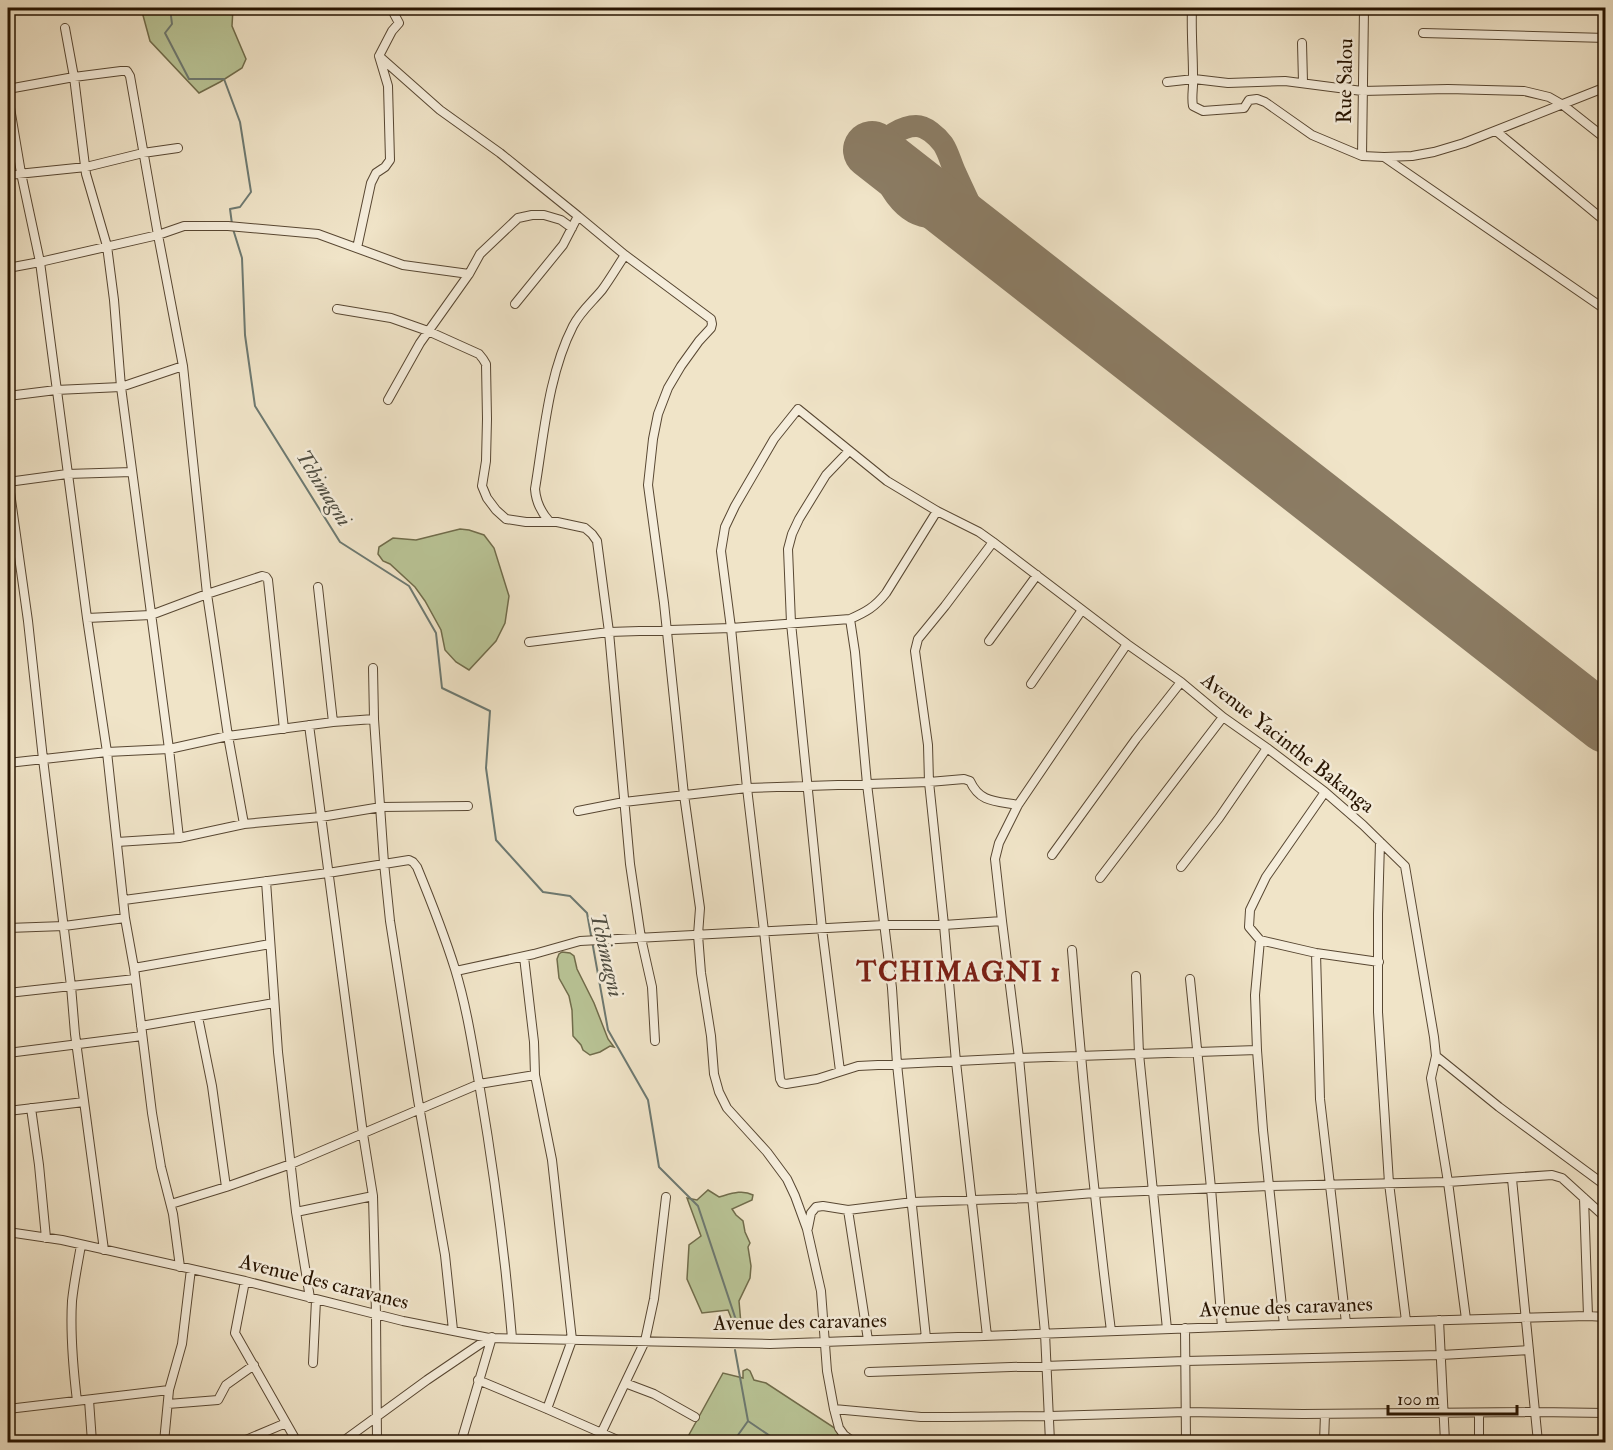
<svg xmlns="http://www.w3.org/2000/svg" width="1613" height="1450" viewBox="0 0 1613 1450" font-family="'IM FELL Double Pica',serif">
<rect width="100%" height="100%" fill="#f0e4c8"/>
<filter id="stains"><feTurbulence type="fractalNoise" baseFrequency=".00333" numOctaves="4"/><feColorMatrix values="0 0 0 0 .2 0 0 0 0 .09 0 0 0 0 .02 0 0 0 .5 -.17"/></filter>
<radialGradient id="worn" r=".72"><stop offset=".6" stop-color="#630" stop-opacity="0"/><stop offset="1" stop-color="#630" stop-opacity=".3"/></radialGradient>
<path fill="#b9c496" stroke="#706c4b" stroke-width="1.5" d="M141,8H233L232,26L246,59L242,68L220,82L199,93L150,41Z
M460,529L469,530L484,535L494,548L509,596L505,623L496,641L469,670L456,662L445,650L441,630L425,601L415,587L390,564L383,561L378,554L379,547L393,538L416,540Z
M562,952L570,953L574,956L577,969L594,1003L608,1039L614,1047L610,1046L600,1052L590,1055L583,1050L581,1045L573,1036L572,1010L569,996L559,978L557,959L559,954Z
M708,1190L719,1197C730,1194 742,1189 753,1195L752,1200L732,1209L736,1215L743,1221L745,1232L750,1243L748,1247L751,1266L750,1278L739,1301L741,1324L734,1325L728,1310L702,1313L687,1279L689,1245L701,1236L687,1198L697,1200Z
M747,1369L750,1371L754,1380L766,1383L856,1442H685L723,1373L743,1378V1371Z"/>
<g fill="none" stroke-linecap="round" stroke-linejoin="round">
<path stroke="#6d7971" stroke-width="2" d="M170,8L172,24L165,33L189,79H224L240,122L251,192L240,207L230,209L232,224
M233,229L242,258L245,335L255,406L340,542L409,586L436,633L442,688L490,711L486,768L496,840L543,892L570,896L587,913L608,1030L648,1100L659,1167L698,1206L738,1326
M735,1350L748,1421L779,1442
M733,1442L748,1421"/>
<path stroke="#8b7c64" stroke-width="22" d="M951,213C945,214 939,216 933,217C899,218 883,175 872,150C883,141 899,126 916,126C926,126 937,136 943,144C949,153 951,164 956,174C966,196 977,219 988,242"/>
<path stroke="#8b7c64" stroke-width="58" d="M872,150L1606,724"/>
<defs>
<path id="minor" d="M1192,8C1191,31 1193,53 1193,76C1194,86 1191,96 1193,106L1203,111L1244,108L1249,100L1257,99L1265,102L1312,135L1362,156L1384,157L1606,310
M65,28L74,77L86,174L107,246L114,300L121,387L169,749L179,838
M1423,33L1606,38
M1302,43L1303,82
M379,56L440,110L500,153L578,216
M1167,82L1194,79L1228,83L1285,81L1362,91L1448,89L1524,91L1549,97L1563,105L1606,139
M8,89L74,77L121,71H127L130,76L158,235L183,366L207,594L228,736L244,824
M8,96L21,173L40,262L87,618L107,752L125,918L134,968L152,1113L161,1167L173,1214L180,1267
M1496,131L1606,222
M1362,156L1364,8
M1384,157L1412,156L1434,152L1464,143L1606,87
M8,175L86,167L143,153L178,148
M357,248L371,183L376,173L385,167L390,160L388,86L379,56L392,31L399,23L391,8
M8,268L40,262L158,235L184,226H228L318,234L403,265L469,274
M515,304L563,245L578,216L625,255L711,319L712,324L711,328L699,341L681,366L668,388L658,414L653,439L648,485L664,603L684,795L700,908L698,935L701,973L711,1036L714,1074L719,1092L727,1108L767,1152L787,1179L795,1196L807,1229L821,1291L827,1371L834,1409L839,1428L844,1435L854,1442
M337,309L391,318L428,331L479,354L483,359L486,364L487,419L486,461L482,486L487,498L496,510L506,519L526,522H557L585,528L592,534L597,541L609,632L630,864L641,938L652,987L655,1041
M8,396L56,390L121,387L183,366
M388,400L420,343L469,274L480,254L518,218L532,215H544L561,220L572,228
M8,478L28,621L43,759L71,986L75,1034L104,1250
M8,482L67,474L132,472
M549,521C540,511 536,502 535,489C544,435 548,375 573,326C580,312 592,302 602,290C610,279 617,267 625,255
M993,542L1127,644
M318,587L333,722
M87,618L151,615L207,594L262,576L266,577L268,580L284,729
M850,619L855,652L867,784L892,988L897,1064L926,1338
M989,641L1037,575
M529,642L609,632L731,628L850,619C866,612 875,607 886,593L937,511
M373,668L374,719L384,863L390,921L418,1100L445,1255L453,1330
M1031,684L1082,610
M309,725L363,1134L373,1196L376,1314L377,1442
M8,763L107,752L169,749L228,736L333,722L374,719
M1325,792L1266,877L1250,910L1249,927L1260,940L1316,953L1379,962
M578,811L624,802L747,788L929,782L964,779L970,781C980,803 996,801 1018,805
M117,842L179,838L244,824L321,817L381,807L468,806
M1380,842L1378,914V1012L1389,1183L1406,1321
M1052,855L1136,739L1181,682
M1181,867L1219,818L1267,748
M1100,878L1223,717
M266,881L278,1052L296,1212L310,1298
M124,900L328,873L409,860L413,862L417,867C431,901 444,934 455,969C467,1008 473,1049 480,1089C494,1172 505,1254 512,1338
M1002,921L995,859L999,843L1018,805L1127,644L1181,682L1223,717L1267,748L1325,792L1363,825L1405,866L1434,1037L1436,1056L1499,1107L1606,1186
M8,928L64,926L125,918
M1260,940L1255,995L1257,1050L1263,1130L1284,1325
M1072,950C1082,1077 1095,1204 1111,1331
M1316,953L1320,1099L1346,1323
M524,957L534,1042L535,1075L552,1160L572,1340L547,1409
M134,968L270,944
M456,971L534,954L580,941L884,925H944L929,782L928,745L915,651L918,639L945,606L993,542L979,532L937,511L887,481L798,409L774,439L735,506L725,527L721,551L731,628L747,788L764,931L780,1079L782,1083L786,1084L817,1079L858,1066L1019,1058L1002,921L944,925L956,1062L987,1336
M1136,976L1139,1054L1167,1329
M1190,979L1211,1188L1222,1327
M8,993L135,979
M198,1017L212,1086L226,1187
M141,1026L274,1003
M8,1053L142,1036
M1436,1056L1431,1078L1448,1182L1466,1319
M840,1071L822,929L791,623L788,549L792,534L799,519L826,475L849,451
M31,1108L39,1165L46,1238
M8,1111L84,1102
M1512,1179L1538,1442
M1584,1198L1588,1316
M171,1204L226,1187L291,1164L479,1084L535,1075
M848,1210L868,1340
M296,1212L373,1196
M808,1228L811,1213L816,1207L823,1206L848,1210L913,1202L1033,1198L1094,1193L1269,1186L1448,1182L1552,1175L1562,1178L1606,1218
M8,1232L62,1240L245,1281L403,1321L489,1338L770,1344L1280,1325L1588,1316L1606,1317
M245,1281L235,1333L297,1442
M1439,1320L1445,1442
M1185,1328L1186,1442
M313,1363L316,1300
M869,1372L1185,1361L1441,1355L1529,1350
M478,1380L547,1409L622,1442
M625,1383L654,1394L695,1417
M89,1400L92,1442
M77,1401C73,1367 70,1335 72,1301C74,1282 78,1263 81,1245
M168,1404L218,1400L226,1385L254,1365
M8,1409L169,1390
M834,1409L921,1417H951L1050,1416L1186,1412L1303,1414L1536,1412L1606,1413
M164,1442L169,1390L182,1344L191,1269
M241,1442L286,1423
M342,1442L427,1380L489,1338
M461,1442L492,1337
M597,1442L645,1341L654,1299L666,1197
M1050,1442L1045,1333L1019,1058L1257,1050
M1324,1442L1325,1414
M1479,1442V1413"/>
</defs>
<use href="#minor" stroke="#584732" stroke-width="10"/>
<use href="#minor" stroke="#f5eddb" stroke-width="8"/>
</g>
<g text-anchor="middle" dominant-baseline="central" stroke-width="5" stroke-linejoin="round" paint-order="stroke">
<g font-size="21" fill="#261300" stroke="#f5eddb">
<text transform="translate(1345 81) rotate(-89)">Rue Salou</text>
<text transform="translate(1288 743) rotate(38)">Avenue Yacinthe Bakanga</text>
<text transform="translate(324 1282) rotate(14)">Avenue des caravanes</text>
<text transform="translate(1286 1307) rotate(-2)">Avenue des caravanes</text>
<text transform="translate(800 1322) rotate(-1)">Avenue des caravanes</text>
</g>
<g font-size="22" font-style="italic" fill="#504e42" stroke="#f5eddb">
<text transform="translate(324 488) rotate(58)">Tchimagni</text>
<text transform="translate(607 955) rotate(77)">Tchimagni</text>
</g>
<g font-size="27" font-weight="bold" letter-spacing="1.5" fill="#7a1f14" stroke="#f5eddb">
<text x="959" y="972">TCHIMAGNI 1</text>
</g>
</g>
<rect width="1613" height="1450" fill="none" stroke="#f0e4c8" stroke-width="30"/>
<rect x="9" y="9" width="1595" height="1432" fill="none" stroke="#261300" stroke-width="3"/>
<rect x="15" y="15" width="1583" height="1420" fill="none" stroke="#261300" stroke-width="1.5"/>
<path d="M1388 1405v9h129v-9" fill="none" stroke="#261300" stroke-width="3"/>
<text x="1397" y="1405" font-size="18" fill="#261300" stroke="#f5eddb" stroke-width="4.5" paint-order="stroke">100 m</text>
<rect width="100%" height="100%" filter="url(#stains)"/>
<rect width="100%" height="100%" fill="url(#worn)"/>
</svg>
